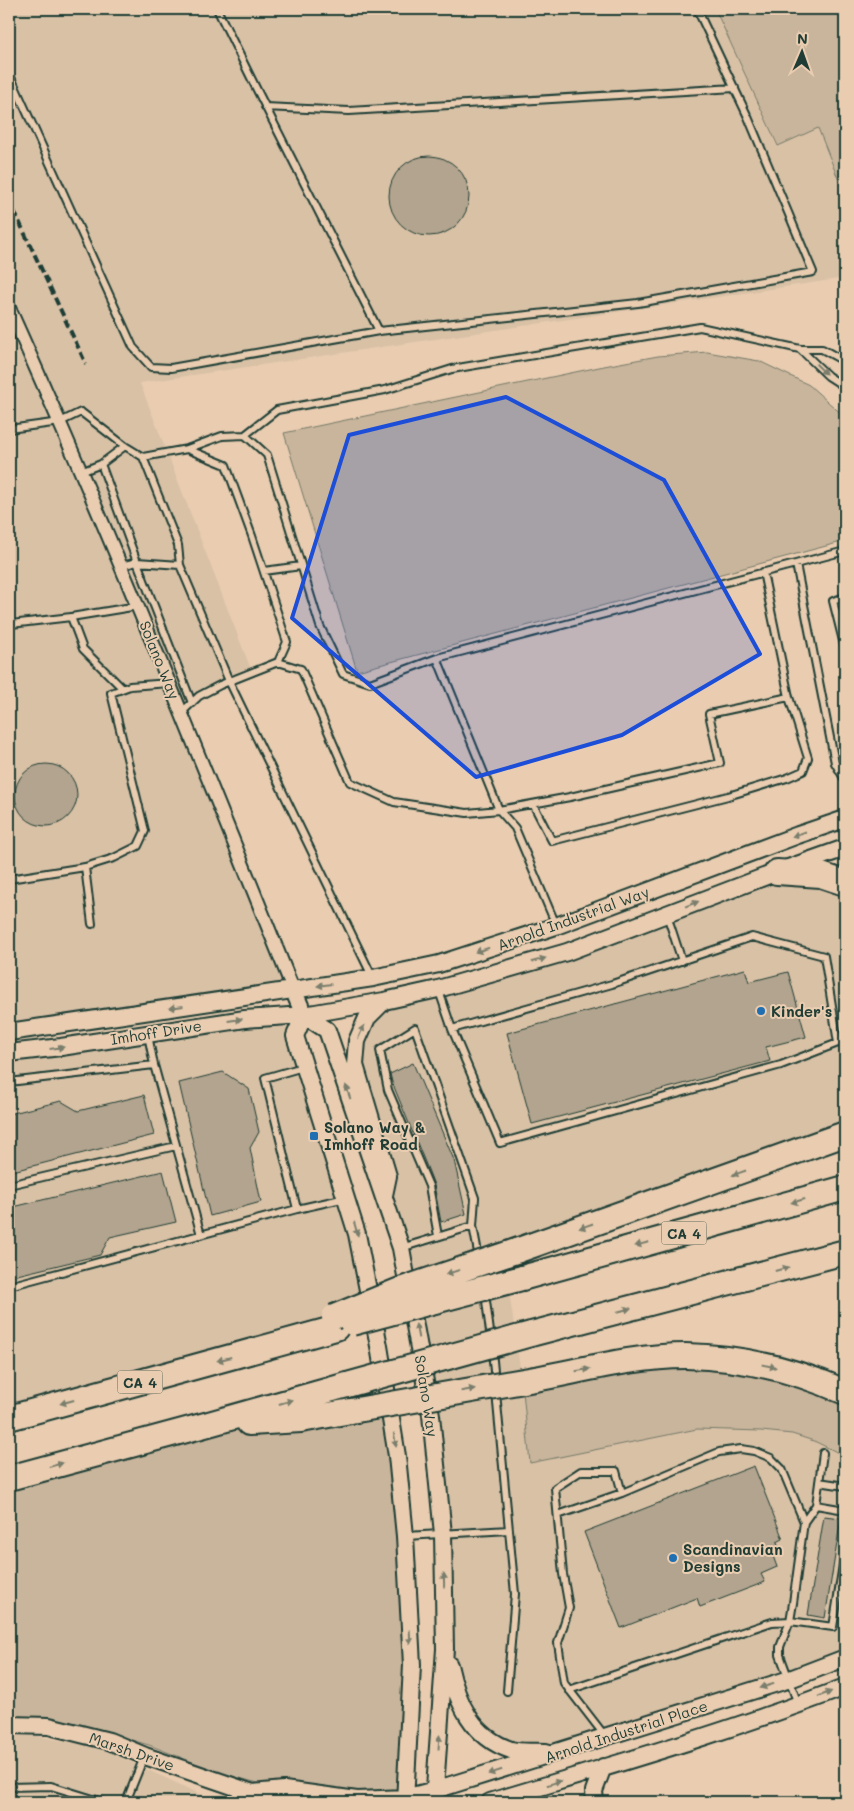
<svg xmlns="http://www.w3.org/2000/svg" width="854" height="1811" viewBox="0 0 854 1811" font-family="Mali,sans-serif">
<rect width="100%" height="100%" fill="#eacdb1"/>
<filter id="ink" filterUnits="userSpaceOnUse"><feTurbulence type="fractalNoise" baseFrequency=".02" numOctaves="2"/><feDisplacementMap in="SourceGraphic" scale="10" xChannelSelector="R" yChannelSelector="G"/><feConvolveMatrix kernelMatrix="1 2 1 2 8 2 1 2 1" color-interpolation-filters="sRGB"/></filter>
<g filter="url(#ink)">
<path fill="#d9c1a6" d="M9,9H715L777,146L818,128L845,196V278L140,383L252,672L199,696L181,713L293,989L9,1032Z
M777,872L845,883V1134L504,1256L522,1381L530,1463L697,1429L761,1431L792,1434L814,1441L845,1456V1657L558,1752L492,1741L454,1687L431,1414L357,1041L384,1001L438,989Z
M304,1015L295,1037L373,1317L9,1418V1053Z
M9,1736H36L98,1747L218,1802H9Z"/>
<path fill="#c9b59c" stroke="#747968" d="M715,9H845V196L818,128L778,146Z
M707,352L759,361L809,385L845,417V541L357,671L284,433L604,366L658,356Z
M685,1356L845,1392V1456L814,1441L792,1434L761,1431L697,1429L530,1463L522,1381Z
M392,1404L405,1536V1798L284,1790L221,1773L149,1745L110,1734L9,1725V1478L205,1425Z"/>
<path fill="#b2a48e" stroke="#1f3d34" d="M389 196a40 40 0 1 1 80 0a40 40 0 1 1-80 0Z
M15 795a31 31 0 1 1 62 0a31 31 0 1 1-62 0Z
M745,969L749,982L788,972L806,1037L766,1047L770,1061L532,1124L507,1033Z
M413,1063L454,1160L466,1214L441,1222L434,1185L429,1172L392,1082L390,1074Z
M223,1072L249,1089L259,1132L250,1148L261,1202L210,1216L179,1083Z
M144,1095L154,1135L9,1172V1114L61,1101L78,1111Z
M163,1171L176,1222L110,1237L100,1255L9,1277V1208Z
M754,1466L783,1539L777,1542L781,1553L773,1556L777,1567L761,1574L765,1582L700,1607L697,1598L621,1628L584,1532Z
M824,1516L841,1518L825,1618L808,1615Z"/>
<g fill="none" stroke-linecap="round" stroke-linejoin="round">
<defs>
<path id="service" d="M217,9L257,90L379,331L638,303L813,272L748,117L697,9
M9,73L133,347L151,367L171,368L379,331
M265,107L349,111L735,88
M800,349L828,376L845,387
M9,429L60,422L81,412L125,446L143,457L187,449L226,465L252,536L287,642L278,662
M245,435L277,410L385,390L452,369L700,327L800,349H822L842,360L845,363
M125,446L101,464L137,562L180,565L229,681L372,976
M187,449L222,436L245,435L267,455L320,626L343,674L370,683L437,658L845,551
M143,457L178,545L180,565
M81,472L101,464
M796,564L835,763L845,780
M121,566L137,562L192,703
M264,571L301,566
M845,597L833,601L845,649
M9,626L11,624L71,617
M437,658L499,810L570,797L720,763L709,714L789,697L763,572
M122,688L83,649L71,617L138,606
M181,713L199,696L220,685L278,662L301,669L350,782L394,802L467,813L499,810L515,828L556,925
M533,804L552,841L728,796L787,778L803,771L808,758L789,697
M9,879L85,867
M667,915L682,961
M92,924L85,867L114,858L138,846L145,831L111,693L130,686L169,683
M439,991L452,1029L612,984L752,937L824,956L838,1043L781,1065L500,1143L452,1029
M148,1035L154,1065L201,1235
M9,1082L154,1065
M9,1185L176,1146
M297,1209L265,1078L303,1067
M438,1236L429,1186L388,1090L380,1050L415,1028L475,1198L473,1226
M401,1248L473,1226L479,1258
M9,1286L297,1209L346,1198
M485,1293L491,1340
M492,1350L509,1530
M819,1482L845,1486
M816,1505L823,1453
M558,1515L622,1493
M804,1522L816,1505L845,1510
M406,1536L509,1530L515,1594L507,1691
M569,1690L772,1622L790,1621L833,1627L845,1552
M605,1736L564,1683L558,1643L569,1608L563,1574L555,1488L581,1471H616L622,1493L719,1452L741,1449L754,1451L771,1458L782,1469L804,1522L793,1603L790,1621L780,1647V1655L798,1704
M9,1787L51,1786L103,1802
M126,1802L144,1757"/>
<path id="minor" d="M9,308C110,532 201,761 293,989"/>
<path id="tertiary" d="M293,989L304,1015L327,1030L401,1248L431,1415L443,1534L445,1649L434,1802
M304,1015L295,1036L357,1234L379,1346L397,1456L405,1536L412,1665L405,1802
M9,1032L373,978L439,964L556,926L798,835L845,819
M9,1053L61,1047L245,1019L304,1015L384,1001L438,989L567,952L777,872L845,848
M384,1195L388,1176L355,1065L357,1041L367,1018L384,1001
M449,1665C457,1702 472,1737 511,1750C521,1753 535,1751 546,1752
M9,1725L49,1726L109,1741L145,1756L253,1793L261,1799
M253,1793L284,1790L357,1800L405,1798L435,1790L790,1679L845,1658
M490,1802C609,1766 729,1732 845,1687
M595,1802L594,1791L603,1767"/>
<path id="motorway" d="M777,872L821,875L845,883
M516,1251L845,1134
M522,1278L845,1188
M531,1334L845,1252
M535,1379C584,1370 635,1356 686,1356C741,1357 795,1370 845,1392
M9,1418L336,1328
M249,1423L301,1420L351,1411
M9,1478L205,1425L347,1385"/>
</defs>
<use href="#service" stroke="#1f3d34" stroke-width="10"/>
<use href="#minor" stroke="#1f3d34" stroke-width="16"/>
<use href="#tertiary" stroke="#1f3d34" stroke-width="20"/>
<use href="#motorway" stroke="#1f3d34" stroke-width="28"/>
<use href="#service" stroke="#eacdb1" stroke-width="6"/>
<use href="#minor" stroke="#eacdb1" stroke-width="12"/>
<use href="#tertiary" stroke="#eacdb1" stroke-width="16"/>
<use href="#motorway" stroke="#eacdb1" stroke-width="24"/>
<path stroke="#1f3d34" stroke-width="4" stroke-dasharray="8 4" stroke-linecap="butt" d="M9,200L86,364"/>
<defs>
<path id="motorway-bridge" d="M334,1317L400,1290L516,1251
M352,1323L522,1278
M347,1385L531,1334
M351,1411L535,1379"/>
</defs>
<use href="#motorway-bridge" stroke="#1f3d34" stroke-width="28" stroke-linecap="butt"/>
<use href="#motorway-bridge" stroke="#eacdb1" stroke-width="24"/>
</g>
<defs><path id="oneway-solid" d="M-6-.8H1V-3.2L6.5 0L1 3.2V.8H-6Z" transform="scale(1.25)"/></defs>
<g fill="#7a7e6c">
<use href="#oneway-solid" transform="translate(821 369) rotate(44)"/>
<use href="#oneway-solid" transform="translate(799 834) rotate(161)"/>
<use href="#oneway-solid" transform="translate(692 904) rotate(-21)"/>
<use href="#oneway-solid" transform="translate(482 950) rotate(162)"/>
<use href="#oneway-solid" transform="translate(539 960) rotate(-16)"/>
<use href="#oneway-solid" transform="translate(324 985) rotate(172)"/>
<use href="#oneway-solid" transform="translate(176 1007) rotate(172)"/>
<use href="#oneway-solid" transform="translate(235 1020) rotate(-8)"/>
<use href="#oneway-solid" transform="translate(361 1032) rotate(-66)"/>
<use href="#oneway-solid" transform="translate(57 1048) rotate(-7)"/>
<use href="#oneway-solid" transform="translate(348 1092) rotate(-109)"/>
<use href="#oneway-solid" transform="translate(739 1173) rotate(161)"/>
<use href="#oneway-solid" transform="translate(798 1201) rotate(165)"/>
<use href="#oneway-solid" transform="translate(586 1226) rotate(161)"/>
<use href="#oneway-solid" transform="translate(356 1229) rotate(74)"/>
<use href="#oneway-solid" transform="translate(642 1244) rotate(164)"/>
<use href="#oneway-solid" transform="translate(782 1269) rotate(-15)"/>
<use href="#oneway-solid" transform="translate(453 1272) rotate(162)"/>
<use href="#oneway-solid" transform="translate(624 1310) rotate(-15)"/>
<use href="#oneway-solid" transform="translate(417 1331) rotate(-100)"/>
<use href="#oneway-solid" transform="translate(224 1359) rotate(165)"/>
<use href="#oneway-solid" transform="translate(769 1366) rotate(12)"/>
<use href="#oneway-solid" transform="translate(583 1370) rotate(-10)"/>
<use href="#oneway-solid" transform="translate(468 1390) rotate(-10)"/>
<use href="#oneway-solid" transform="translate(67 1402) rotate(165)"/>
<use href="#oneway-solid" transform="translate(286 1402) rotate(-16)"/>
<use href="#oneway-solid" transform="translate(395 1440) rotate(81)"/>
<use href="#oneway-solid" transform="translate(56 1465) rotate(-16)"/>
<use href="#oneway-solid" transform="translate(444 1580) rotate(-91)"/>
<use href="#oneway-solid" transform="translate(410 1637) rotate(87)"/>
<use href="#oneway-solid" transform="translate(767 1686) rotate(162)"/>
<use href="#oneway-solid" transform="translate(825 1694) rotate(-21)"/>
<use href="#oneway-solid" transform="translate(439 1742) rotate(-86)"/>
<use href="#oneway-solid" transform="translate(495 1772) rotate(163)"/>
<use href="#oneway-solid" transform="translate(554 1783) rotate(-17)"/>
</g>
</g>
<path fill="#1d4ed8" fill-opacity="0.2" stroke="#1d4ed8" stroke-width="4" stroke-linejoin="round" d="M506,397L664,480L760,654L622,735L476,777L292,618L349,435Z"/>
<g fill="#1f6fb2" stroke="#eacdb1" stroke-width="2">
<circle cx="761" cy="1011" r="5"/>
<rect x="309" y="1131" width="10" height="10" rx="2.5"/>
<circle cx="673" cy="1558" r="5"/>
</g>
<g text-anchor="middle" dominant-baseline="central" stroke-width="4" stroke-linejoin="round" paint-order="stroke">
<g fill="#eacdb1" stroke="#5c685a" stroke-width="1">
<rect x="661.5" y="1221.5" width="45" height="23" rx="4"/>
<rect x="117.5" y="1370.5" width="45" height="23" rx="4"/>
</g>
<g font-size="14" font-weight="bold" fill="#1f3d34">
<text x="684" y="1233">CA 4</text>
<text x="140" y="1382">CA 4</text>
</g>
<g font-size="15" fill="#1f3d34" stroke="#eacdb1">
<text transform="translate(160 660) rotate(68)">Solano Way</text>
<text transform="translate(573 918) rotate(-20)">Arnold Industrial Way</text>
<text transform="translate(156 1032) rotate(-9)">Imhoff Drive</text>
<text transform="translate(427 1396) rotate(81)">Solano Way</text>
<text transform="translate(626 1731) rotate(-18)">Arnold Industrial Place</text>
<text transform="translate(132 1751) rotate(19)">Marsh Drive</text>
</g>
<g font-size="15" font-weight="bold" fill="#1f3d34" stroke="#eacdb1" text-anchor="start">
<text x="771" y="1011">Kinder's</text>
<text x="324" y="1127">Solano Way &amp;<tspan x="324" dy="17">Imhoff Road</tspan></text>
<text x="683" y="1549">Scandinavian<tspan x="683" dy="17">Designs</tspan></text>
</g>
</g>
<rect width="854" height="1811" fill="none" stroke="#eacdb1" stroke-width="30"/>
<rect x="15" y="15" width="824" height="1781" fill="none" stroke="#1f3d34" stroke-width="2" filter="url(#ink)"/>
<g transform="translate(802 52) rotate(2)" stroke="#eacdb1" stroke-width="4" paint-order="stroke">
<path d="M0-4L9 19L0 12L-9 19Z" fill="#1f3d34"/>
<text y="-8" font-size="14" font-weight="bold" text-anchor="middle" fill="#1f3d34">N</text>
</g>
</svg>
